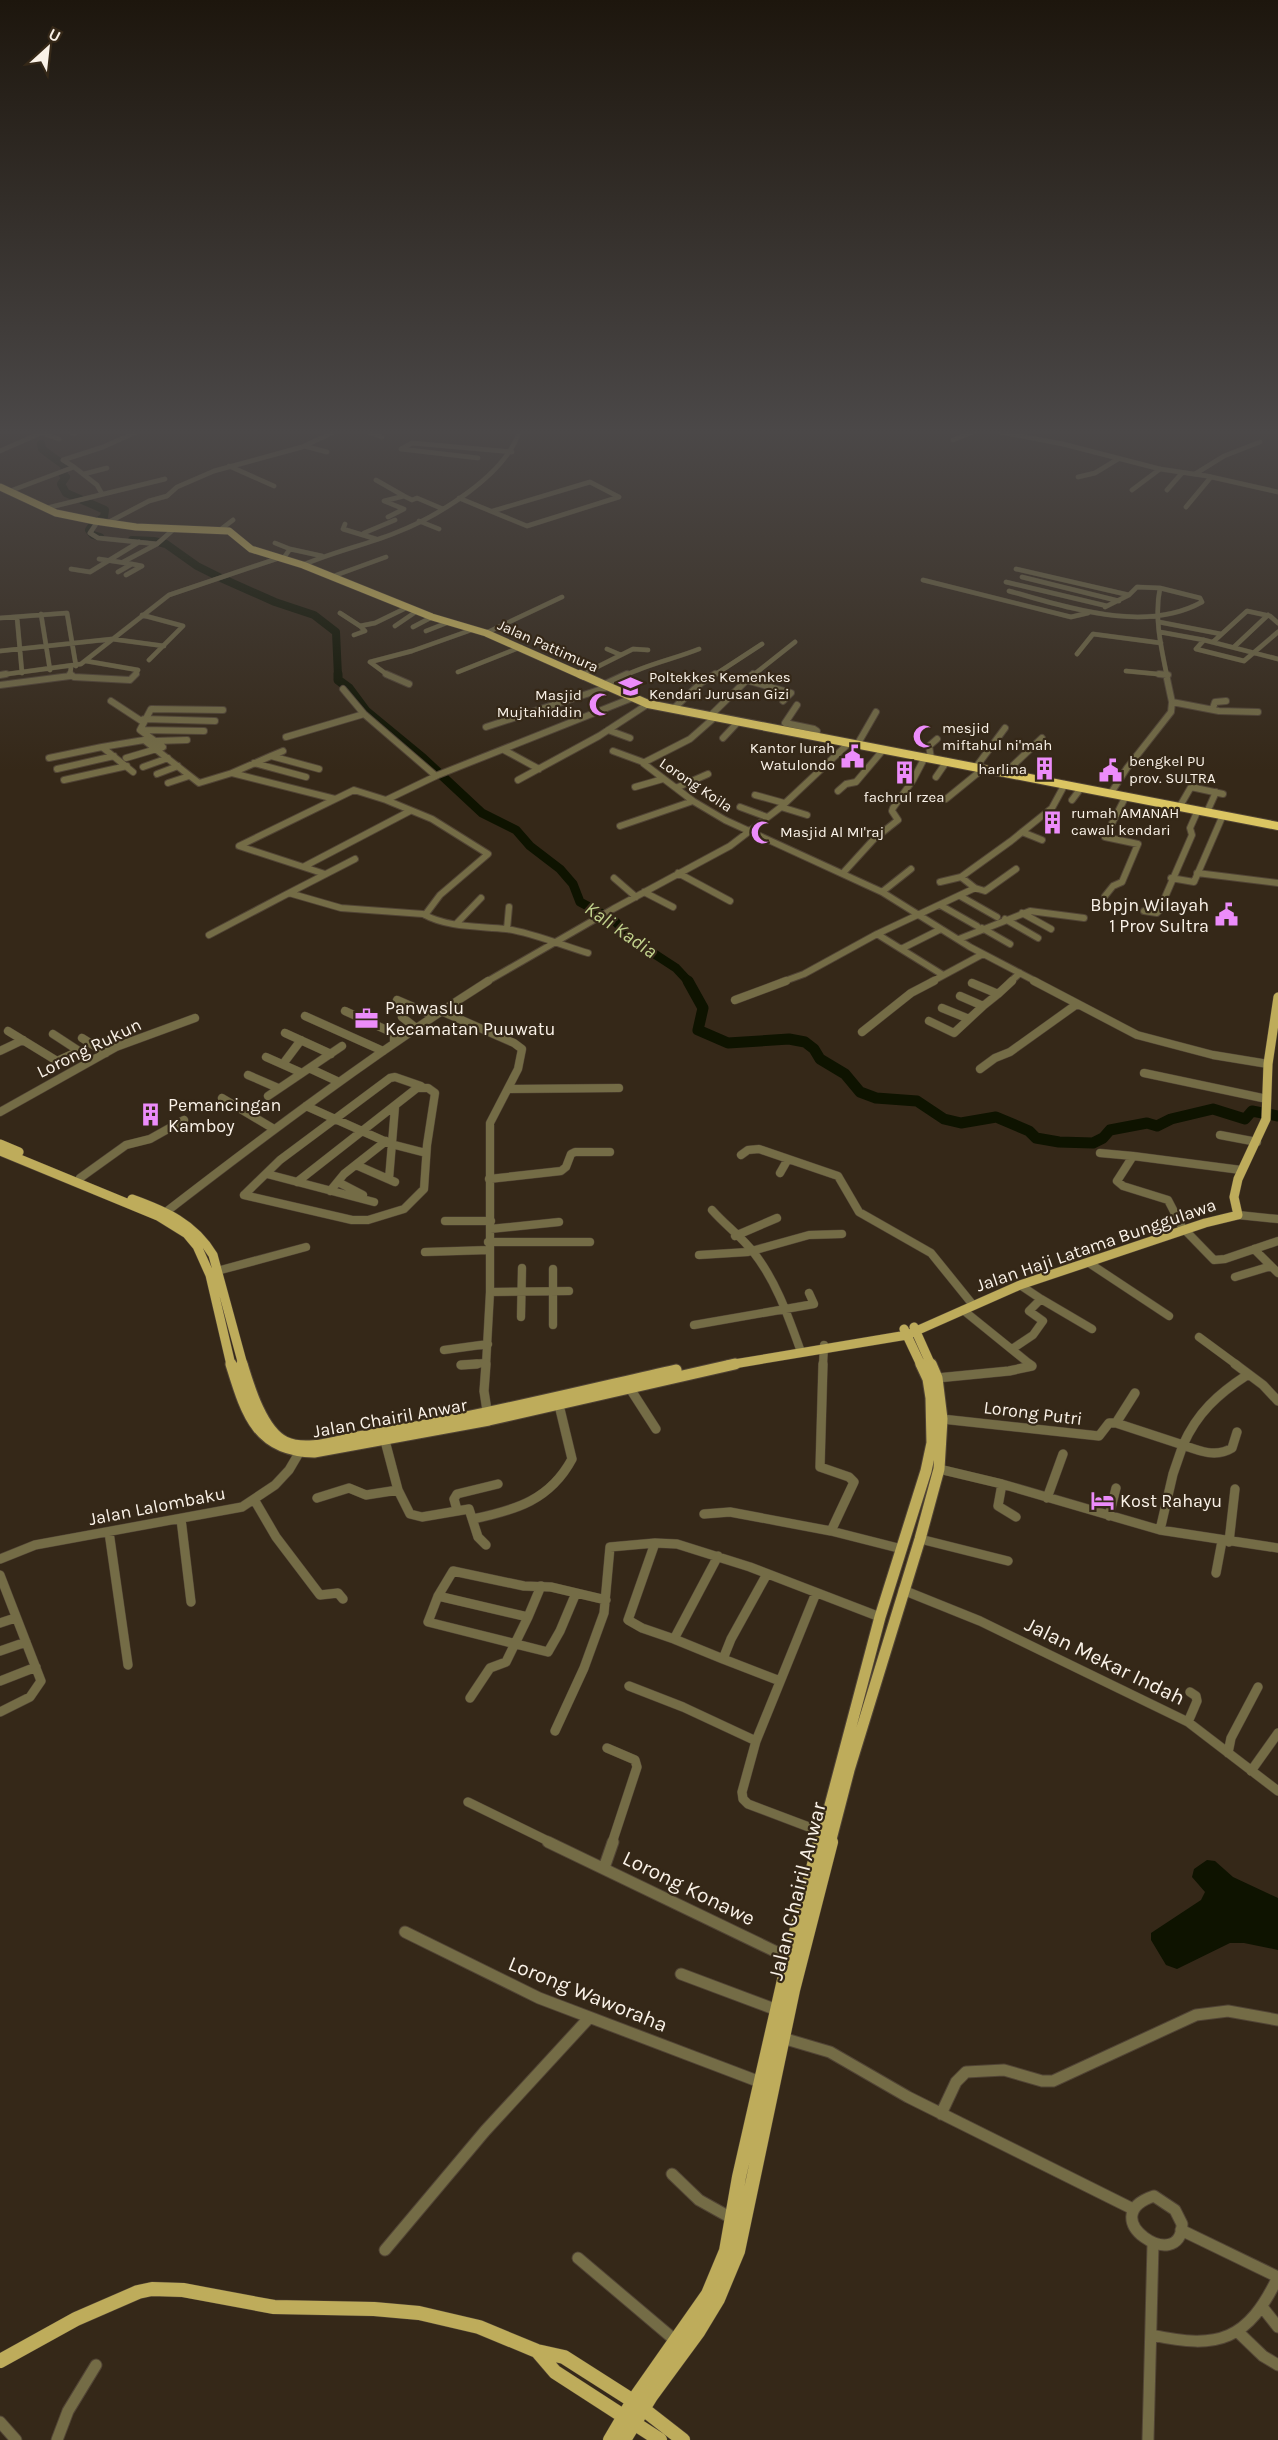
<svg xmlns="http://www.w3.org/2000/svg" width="1278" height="2440" viewBox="0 0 1278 2440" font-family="Karla,sans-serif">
<rect width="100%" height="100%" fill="#352818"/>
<path fill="#0e1300" d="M1207,1860L1215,1861L1233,1877L1278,1898V1950L1244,1943H1230L1177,1969L1166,1965L1151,1940V1933L1201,1900L1205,1892L1192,1877L1194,1869Z"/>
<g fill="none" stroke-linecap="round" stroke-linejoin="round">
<path stroke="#0e1300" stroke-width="8" d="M41,444L42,449L65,466L63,475L66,477L61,484L66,493L105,510L104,517L93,524L89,530L93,535L100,537
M132,540L154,541L166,544L197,566L221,578L275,602L314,615L336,632L338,676"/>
<path stroke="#0e1300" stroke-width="9" d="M338,674V680L349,688L366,711L423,758L482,813L516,830L530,846L560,869L573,884L580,902L614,920L630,938L676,968L689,982"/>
<path stroke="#0e1300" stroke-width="11" d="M688,981L703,1008L698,1030L728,1043L789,1039L805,1042L814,1049L820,1059L845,1074L860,1092L876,1098L917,1101L944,1119L961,1123L996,1117L1029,1131L1036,1138L1059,1142L1093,1143L1103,1138L1110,1130L1147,1123L1157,1126L1171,1119L1213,1109L1245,1119L1252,1111L1278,1116"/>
<defs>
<path id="minor-far4" d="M62,429L75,434
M361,429L382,437
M985,429L1063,444L1160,469L1207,476L1278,492
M42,433L59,439
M953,440L980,429
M304,446L327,452
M401,449L412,443L512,452
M401,449L478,458
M0,451L50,429
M229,466L274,486
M74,467L63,460L103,447L143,429
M84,474L107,468
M1195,474L1224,456L1260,442
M1078,477L1095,473L1118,459
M376,480L404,496L384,501L404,509L388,517
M1132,490L1160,469
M1167,490L1182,473
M10,491L74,467L97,485L102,494
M404,496L412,500L417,498L443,509
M459,498L527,526L619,497
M1186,507L1211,477
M47,508L165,479
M493,511L590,482L619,497
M98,521L90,533L98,538L157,544L123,562
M419,521L439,529
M107,523L149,501L167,496L177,487L214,471L302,447L340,429
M345,524L343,529L376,539
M220,530L233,520
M364,533L395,520
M275,543L290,549L283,559
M157,544L174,529
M290,549L322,556
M99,559L132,564L118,572
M303,565C333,552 365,545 395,533C437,517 508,474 520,429
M71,569L90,572L139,542
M1016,569L1129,595
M126,575L142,566L132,564
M331,577L386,557
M1022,577L1119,601
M923,580L1071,617L1088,613
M1006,582L1107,606L1105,607
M1160,588C1154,617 1161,647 1167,676
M1009,591C1068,607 1144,634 1202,602L1200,598L1160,588L1137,587L1129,595L1107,606
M340,613L360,626L375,623L408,607
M41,614L50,670
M142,615L183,626L149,660
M17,617L22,673
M0,618L67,613L76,666
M1159,622L1221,634
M395,626L417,611
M413,627L432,617
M426,631L449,622
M1160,632L1204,640L1278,659
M486,633L562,597
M354,635L365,631L360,626
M1204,640L1196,649L1244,661L1278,632
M1213,642L1247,611L1270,616L1278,623
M1234,647L1268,615
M607,649L621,655
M0,651L112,639L164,646
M1077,654L1093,634L1161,643
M86,661L138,670L134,676
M1126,671L1168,675
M458,672L521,647
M0,675L81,664L169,595L279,558
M581,675L633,649L648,650
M70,676L71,667
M389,676L370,662L412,651L474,629
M624,676C648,664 674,659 699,649
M713,676L762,644
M752,676L795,642"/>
<path id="minor-far3" d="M70,674L74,677L130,680L136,674
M386,674L409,684
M1159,674L1168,675
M0,675L6,674
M681,677L701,683
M746,680L791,693L783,701
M0,685L70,676
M603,685L627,674
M343,689L364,714
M111,701L143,722
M1172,702L1219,711L1258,712
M797,705L785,723L814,729L817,731L816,737
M1213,708L1215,702L1226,701
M673,709L701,683L715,674
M710,716L753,674
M715,717L690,739L643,763L693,801L725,820L882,892L970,947L1037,982
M144,719L215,721
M486,727L608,687
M141,730L204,731
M608,730L630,738
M286,737L364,714L436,776
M723,738L738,722
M155,741L187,740
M857,745L876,712
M504,750L539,769
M613,751L643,762
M271,756L283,751
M49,758L102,747
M126,758L163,747L140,730L151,709L223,710
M931,758L929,746L937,739
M254,763L306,777
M143,767L168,758
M976,767L1005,728
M57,769L114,756
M133,772L102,747L144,740L199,783L232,773L335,799
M1006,772L1042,738
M232,773L271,756L319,769
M157,774L178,766
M936,777L947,761
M64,780L127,766
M518,780L599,736L648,704
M168,783L189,776
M635,787L663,779
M676,788L708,774
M838,791L846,784L856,782L883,750
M1111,793L1127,768L1171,712L1172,702L1166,674
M755,795L784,803
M946,799L984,768
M386,800L432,819L488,854L440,895L425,915
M1072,800L1081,788
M1180,806L1191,787L1223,794
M740,807L767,817
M781,807L807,815
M1207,812L1216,792
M620,826L693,801
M1022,832L1042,840
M355,859L289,893L341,908L423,914C448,928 479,926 506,929C530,932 564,946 588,953
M305,866L410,811
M678,873L730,901
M843,873L874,839L898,820L892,811L893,808L913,780L925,757
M1197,873L1278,883
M325,874L239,846L354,790L386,800L438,775L632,698
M961,877L975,888L985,891L1016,869
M614,878L636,897
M1171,878L1194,882L1223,815
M940,882L961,877L1011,841L1052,808L1065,784
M644,892L673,907
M882,892L911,869
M960,896L997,917
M1105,896L1113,886L1122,882L1138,844L1105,837L1126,796
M940,905L977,926
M1144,911L1157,913L1159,911L1192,835L1190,828L1198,810
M1022,913L1051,929
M1005,919L1038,938
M457,923L481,898
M982,928L1010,944
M507,929L509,907
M941,929L901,949L943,975
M209,935L289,893
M959,939L1030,911L1084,918
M901,949L877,934L975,888
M486,982L613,909L730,846L781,807L848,744
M782,982L804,974L877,934
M931,982L983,954
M1010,982L1020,973"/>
<path id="minor-far2" d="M1034,981L1137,1035L1213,1055L1268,1064
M972,983L998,994L1012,981
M960,996L983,1006L998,994
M397,1000L434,1016
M735,1000L786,981
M942,1008L969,1019L983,1006
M345,1011L391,1032L394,1034V1043
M441,1011L514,1043L522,1049L518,1069L490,1123V1292L486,1365
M305,1016L383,1051
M402,1017L416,1028
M929,1021L954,1033L969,1019
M8,1031L57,1061L79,1051L53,1034
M862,1032L911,993L934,981
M285,1033L331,1054
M82,1038L106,1053
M0,1051L23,1040
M266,1057L302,1073
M283,1064L301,1040
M311,1069L339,1082
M980,1069L995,1058L1010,1052L1077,1004
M1144,1073L1267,1099
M248,1075L278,1088
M509,1089L619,1088
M268,1096L342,1046
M222,1098L274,1129
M306,1106L391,1144L426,1153
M0,1112L116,1047L195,1018
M1220,1135L1257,1142
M1100,1153L1133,1156
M741,1155L748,1150L759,1149L838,1176L859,1212L931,1253L973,1305
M356,1165L395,1182
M1241,1170L1133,1156L1117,1181L1123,1186L1168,1200L1182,1227L1214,1260L1225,1259L1278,1241
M780,1173L788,1159
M267,1174L374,1202
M80,1178L126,1145L150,1139L184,1120
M389,1179L395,1107
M489,1179L561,1171L566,1167L571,1154L575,1152H610
M338,1182L363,1195
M330,1191L344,1174L386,1141
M244,1195L352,1220H368L404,1209L424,1189L427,1145L435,1093L428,1088H417L297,1182
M244,1195L280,1160L390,1078L395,1077L421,1086
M712,1210C725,1225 742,1237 754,1253C776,1281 788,1316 800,1349
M162,1215C268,1133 375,1053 488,981
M1238,1215L1278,1219
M445,1221H491
M490,1229L559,1222
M735,1236L777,1218
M488,1242H590
M1254,1249L1278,1273
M425,1252L489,1250
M699,1255L748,1252L809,1235L842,1234
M1089,1263L1169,1316
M553,1269V1325
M217,1271L306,1247
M1235,1277L1271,1266
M490,1292L569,1291
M1041,1299L1092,1329
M963,1310L1031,1365
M521,1317L522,1268
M694,1325L814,1304L809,1293
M1199,1337L1237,1365
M1012,1349L1033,1335L1043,1321L1029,1311L1041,1299L1020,1285
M444,1350L488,1344
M461,1365L485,1363
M823,1365L824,1345"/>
<path id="minor-far1" d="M486,1364L484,1391L488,1417
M823,1364L820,1467L849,1477L854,1482L831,1531L902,1549
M1235,1364L1263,1385L1278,1401
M461,1365L477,1364
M937,1378L1009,1371L1032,1366L1029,1364
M629,1387L656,1429
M942,1419L1099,1436L1109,1423H1116L1183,1445C1197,1413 1218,1394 1247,1375
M1116,1423L1135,1393
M384,1437L398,1490L410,1514L422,1517L469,1509L478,1537L486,1545
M939,1469L1002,1484L1160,1530L1278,1548
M1002,1484L998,1506L1016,1517
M317,1498L349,1488L366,1495L398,1490
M1047,1498L1063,1454
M255,1501L276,1537L320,1595L338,1593L343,1599
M457,1510L454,1499L457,1494L498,1484
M704,1514L730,1512L831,1531
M1109,1516L1116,1488
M181,1519L191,1602
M473,1519C516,1510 550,1500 572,1459L559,1405
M1160,1530L1173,1474L1183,1445C1199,1451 1216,1458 1232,1448L1237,1432
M109,1532L128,1665
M920,1539L1008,1561
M1229,1542L1235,1489
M655,1543L628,1620L642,1628L674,1639L718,1556
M0,1559L35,1545L242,1507L275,1485L289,1470L299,1453
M1216,1573L1222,1541
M0,1575L41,1681L30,1697L0,1712
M903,1590L980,1621L1188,1722L1278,1791
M576,1593L560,1631L548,1652L428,1622L438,1596L453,1571L524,1586L551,1587L606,1600
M816,1593L756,1741L742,1792L743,1799L748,1804L822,1832
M438,1596L528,1617L506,1662L490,1668L470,1698
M528,1617L541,1586
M0,1623L15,1618
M674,1639L723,1659L731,1639L767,1574
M0,1651L26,1642
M723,1659L780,1681
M0,1681L36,1667
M629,1686L683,1707L756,1741
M1188,1722L1197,1701L1196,1696L1190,1692
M555,1731L584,1668L604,1613L610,1547L655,1543L677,1544L750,1567L880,1617
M607,1748L635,1760L637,1767L612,1843
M1228,1753L1231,1738L1258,1687
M1251,1771L1278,1733
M468,1802L552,1843"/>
<path id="minor" d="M548,1842L789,1958
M604,1868L613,1842
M405,1932L539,1998L760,2082
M681,1974L777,2010
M779,2037L830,2052L908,2097L1133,2209
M941,2114L956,2082L966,2072L1004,2070L1042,2081H1053L1196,2015L1228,2011L1278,2020
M672,2174L699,2200L733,2219
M1154,2196L1175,2210L1182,2224C1182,2276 1091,2217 1154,2196Z
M1181,2230L1278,2277
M385,2250L485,2131L589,2018
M578,2258L676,2341
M1263,2308L1278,2327
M1237,2331L1263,2356L1278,2365
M1152,2335C1219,2350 1248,2340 1278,2277
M0,2422L16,2440
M57,2440L68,2411L96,2365
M1148,2440L1153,2244"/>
<path id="major-far2" d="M0,1144L19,1152
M0,1151L158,1216L187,1234L197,1246L210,1275L231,1365
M132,1199C165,1211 194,1223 213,1255L243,1365
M914,1327L931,1365
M904,1329L921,1365
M728,1365L907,1335L1020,1285L1205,1223L1238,1215L1234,1197L1238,1179L1266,1119L1268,1064L1278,997"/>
<path id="major-far1" d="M231,1364C246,1412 256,1451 314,1452L489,1420L735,1364
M242,1364C249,1387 262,1431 285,1442C306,1452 337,1441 358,1437C465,1420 570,1394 676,1370
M820,1843L880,1617L926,1471L932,1443L931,1398L928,1379L921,1364
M830,1843L849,1770L920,1539L939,1469L942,1419L937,1378L931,1364"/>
<path id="major" d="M537,2351L555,2372L660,2440
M0,2361L76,2319L138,2292L152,2289L183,2290L274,2307L374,2309L419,2313L479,2327L537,2351L564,2357L633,2401L683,2440
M610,2440L633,2401L708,2294L726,2251L739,2177L789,1958L820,1842
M624,2440L651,2396L698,2332L718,2299L738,2251L793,1990L831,1842"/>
<path id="highway-far1" d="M0,487L56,513L95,521L136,527L229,531L251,549L303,565L432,617L486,633L583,676"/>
<path id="highway" d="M580,674L648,704L1278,826"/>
</defs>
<use href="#minor-far4" stroke="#514435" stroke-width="5"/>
<use href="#minor-far3" stroke="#514435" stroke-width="8"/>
<use href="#minor-far2" stroke="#514435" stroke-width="9"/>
<use href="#minor-far1" stroke="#514435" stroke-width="10"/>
<use href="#minor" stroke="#514435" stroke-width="13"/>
<use href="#major-far2" stroke="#514435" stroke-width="10"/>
<use href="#major-far1" stroke="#514435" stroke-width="13"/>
<use href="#major" stroke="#514435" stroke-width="15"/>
<use href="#highway-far1" stroke="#514435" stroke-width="8"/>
<use href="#highway" stroke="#514435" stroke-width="10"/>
<use href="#minor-far4" stroke="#746c46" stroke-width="4.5"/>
<use href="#minor-far3" stroke="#746c46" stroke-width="6"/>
<use href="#minor-far2" stroke="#746c46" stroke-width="8"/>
<use href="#minor-far1" stroke="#746c46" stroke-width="9"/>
<use href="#minor" stroke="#746c46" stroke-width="11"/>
<use href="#major-far2" stroke="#beac5b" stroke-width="9"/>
<use href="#major-far1" stroke="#beac5b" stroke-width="11"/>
<use href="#major" stroke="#beac5b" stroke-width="14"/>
<use href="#highway-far1" stroke="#dbc562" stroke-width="7"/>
<use href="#highway" stroke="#dbc562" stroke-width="8"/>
</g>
<linearGradient id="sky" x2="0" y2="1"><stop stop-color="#1d160d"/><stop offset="0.56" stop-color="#4b4848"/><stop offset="1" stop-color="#4b4848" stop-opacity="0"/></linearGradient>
<rect width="1278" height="771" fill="url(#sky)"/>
<defs>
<symbol id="university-bare" viewBox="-9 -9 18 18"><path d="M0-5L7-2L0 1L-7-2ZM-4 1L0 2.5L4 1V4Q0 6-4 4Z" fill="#ec8cfa" stroke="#352818" stroke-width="2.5" paint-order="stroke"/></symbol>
<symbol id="mosque-bare" viewBox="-9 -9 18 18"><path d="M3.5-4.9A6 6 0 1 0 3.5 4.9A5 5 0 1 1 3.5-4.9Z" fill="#ec8cfa" stroke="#352818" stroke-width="2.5" paint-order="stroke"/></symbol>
<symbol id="civic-bare" viewBox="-9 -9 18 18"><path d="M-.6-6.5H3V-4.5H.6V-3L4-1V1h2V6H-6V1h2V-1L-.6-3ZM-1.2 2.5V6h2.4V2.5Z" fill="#ec8cfa" stroke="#352818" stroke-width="2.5" paint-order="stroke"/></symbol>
<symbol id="building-bare" viewBox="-9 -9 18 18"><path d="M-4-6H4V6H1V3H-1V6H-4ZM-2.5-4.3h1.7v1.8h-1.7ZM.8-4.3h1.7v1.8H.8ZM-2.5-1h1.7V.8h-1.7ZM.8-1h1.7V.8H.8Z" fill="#ec8cfa" stroke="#352818" stroke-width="2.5" paint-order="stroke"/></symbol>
<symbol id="office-bare" viewBox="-9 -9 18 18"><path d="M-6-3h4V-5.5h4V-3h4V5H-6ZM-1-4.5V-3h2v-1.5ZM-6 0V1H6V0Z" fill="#ec8cfa" stroke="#352818" stroke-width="2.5" paint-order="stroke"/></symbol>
<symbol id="hotel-bare" viewBox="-9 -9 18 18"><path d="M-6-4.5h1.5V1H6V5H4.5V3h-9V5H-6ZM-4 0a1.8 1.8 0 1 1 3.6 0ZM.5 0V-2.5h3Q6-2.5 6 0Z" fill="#ec8cfa" stroke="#352818" stroke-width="2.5" paint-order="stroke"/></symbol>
</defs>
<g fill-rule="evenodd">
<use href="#university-bare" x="614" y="670" width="33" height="33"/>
<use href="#mosque-bare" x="584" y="688" width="33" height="33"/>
<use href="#mosque-bare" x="908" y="720" width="33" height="33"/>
<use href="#civic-bare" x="836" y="740" width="33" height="33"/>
<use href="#building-bare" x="1028" y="752" width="33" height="33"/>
<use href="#civic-bare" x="1094" y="754" width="33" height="33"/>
<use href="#building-bare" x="888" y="756" width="33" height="33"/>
<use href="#building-bare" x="1036" y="806" width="33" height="33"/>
<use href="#mosque-bare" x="746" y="816" width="33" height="33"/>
<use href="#civic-bare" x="1210" y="898" width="33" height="33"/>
<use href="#office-bare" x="350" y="1002" width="33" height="33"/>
<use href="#building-bare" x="134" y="1098" width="33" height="33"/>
<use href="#hotel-bare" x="1086" y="1484" width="33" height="33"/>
</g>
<g text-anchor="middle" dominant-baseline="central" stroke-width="4.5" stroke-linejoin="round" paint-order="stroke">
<g font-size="15" fill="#faf2e8" stroke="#352818">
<text transform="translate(548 646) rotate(24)">Jalan Pattimura</text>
<text transform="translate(696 785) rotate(34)">Lorong Koila</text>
</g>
<g font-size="15" fill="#faf2e8" stroke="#352818" text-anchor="start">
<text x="649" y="677">Poltekkes Kemenkes<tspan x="649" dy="17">Kendari Jurusan Gizi</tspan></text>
<text x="582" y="695" text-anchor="end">Masjid<tspan x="582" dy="17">Mujtahiddin</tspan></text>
<text x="942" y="728">mesjid<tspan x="942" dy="17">miftahul ni'mah</tspan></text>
<text x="835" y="748" text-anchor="end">Kantor lurah<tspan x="835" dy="17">Watulondo</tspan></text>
<text x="1129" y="761">bengkel PU<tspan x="1129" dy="17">prov. SULTRA</tspan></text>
<text x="1027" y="769" text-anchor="end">harlina</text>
<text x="904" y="797" text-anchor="middle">fachrul rzea</text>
<text x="1071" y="813">rumah AMANAH<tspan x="1071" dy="17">cawali kendari</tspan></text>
<text x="780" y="832">Masjid Al MI'raj</text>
</g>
<g font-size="18" fill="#faf2e8" stroke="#352818" text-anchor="start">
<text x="1209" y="905" text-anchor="end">Bbpjn Wilayah<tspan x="1209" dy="21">1 Prov Sultra</tspan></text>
<text x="385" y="1008">Panwaslu<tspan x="385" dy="21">Kecamatan Puuwatu</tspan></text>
<text x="168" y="1105">Pemancingan<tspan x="168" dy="21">Kamboy</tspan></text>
<text x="1120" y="1501">Kost Rahayu</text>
</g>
<g font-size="18" fill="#faf2e8" stroke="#352818">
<text transform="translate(89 1048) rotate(-26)">Lorong Rukun</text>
<text transform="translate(1096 1245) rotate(-19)">Jalan Haji Latama Bunggulawa</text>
<text transform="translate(1033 1413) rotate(7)">Lorong Putri</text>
<text transform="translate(390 1418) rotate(-10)">Jalan Chairil Anwar</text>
<text transform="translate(157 1506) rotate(-11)">Jalan Lalombaku</text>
</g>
<g font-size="20" font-style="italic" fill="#c1d18c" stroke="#352818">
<text transform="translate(621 930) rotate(35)">Kali Kadia</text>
</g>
<g font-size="21" fill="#faf2e8" stroke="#352818">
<text transform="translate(1105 1661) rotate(26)">Jalan Mekar Indah</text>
<text transform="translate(689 1888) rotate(26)">Lorong Konawe</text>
<text transform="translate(797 1891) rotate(-76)">Jalan Chairil Anwar</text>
<text transform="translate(588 1994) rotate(22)">Lorong Waworaha</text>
</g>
</g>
<g transform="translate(48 48) rotate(27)" stroke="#352818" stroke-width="4.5" paint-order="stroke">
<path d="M0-4.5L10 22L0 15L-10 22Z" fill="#faf2e8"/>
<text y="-9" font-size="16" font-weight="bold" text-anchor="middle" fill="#faf2e8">U</text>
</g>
</svg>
